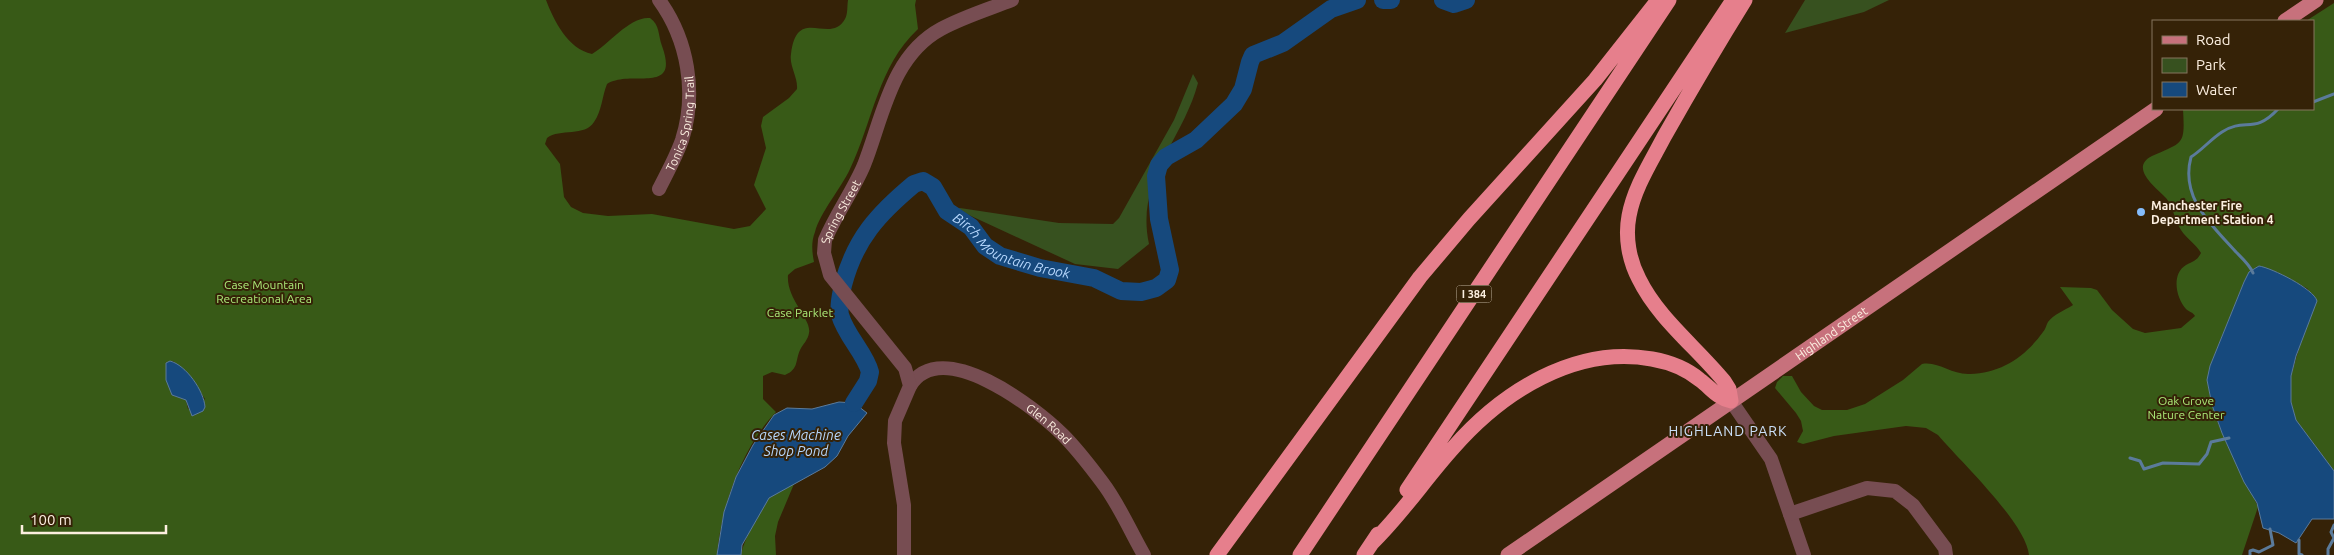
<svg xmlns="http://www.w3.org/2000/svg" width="2334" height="555" viewBox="0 0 2334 555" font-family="Ubuntu,sans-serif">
<rect width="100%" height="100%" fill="#352207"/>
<path fill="#37511f" d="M1805,0H1889L1864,12L1785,33Z
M1193,74L1198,83C1183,140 1135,180 1149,244L1118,269L1075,264L956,209L960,208L1059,223L1113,224L1119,218L1174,120Z"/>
<path fill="#385a17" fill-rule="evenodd" d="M0,0H546C554,21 568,49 592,54C609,44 630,16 650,18C660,25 658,35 662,46C680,96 632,69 607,84C602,96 602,111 594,122C585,137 560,128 547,138L545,144L560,164L564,197L571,207L583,213L608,216L652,214L734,229L750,226L766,209L754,185L766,148L761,126L763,117L789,98L797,89C798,77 789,66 791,54C797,4 830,46 845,19C848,14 847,6 848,0H916L915,5L918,29C878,66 873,121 850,169C841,188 820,213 815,232C811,242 812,252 814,262L795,269L788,275C786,299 812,319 809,333C808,340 803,344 800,350C795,361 799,369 785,375L772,372L763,376V399L776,412C742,447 721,507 717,555H0ZM173,361L187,373L205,399L188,409L186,400L172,395C168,384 166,374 166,363Z
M2334,3V471L2296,420L2291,402V376L2302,338L2311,316L2308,289L2279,273L2259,266L2252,270L2244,282L2210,366C2199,406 2243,470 2258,507L2242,555H2029C2026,523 1960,461 1938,435L1926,428L1906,426L1834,436L1803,444L1797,442L1803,431L1801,421L1796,413L1775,388L1777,382L1783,376H1792L1801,392L1814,406L1822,410H1847L1865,404L1903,380L1922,364C1939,361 1951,375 1970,374C2001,373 2025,357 2043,332C2046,329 2046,325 2048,322C2053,315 2065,310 2073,305L2060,287L2091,288L2097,290L2112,310L2133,329L2145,333L2181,328L2195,316C2193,312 2189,312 2186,309C2176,298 2171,274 2186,265C2193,261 2197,261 2201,253C2196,244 2186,238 2181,230C2174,220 2174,207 2166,198C2158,189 2128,168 2152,156C2184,142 2185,145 2183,109H2313V21H2306Z
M794,484L778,522L775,536L776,555H741C743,542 762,503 772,495C778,490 786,487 794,484Z"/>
<path fill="#16497d" stroke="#5b7b9b" d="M2259,266C2272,268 2314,289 2317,301L2296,356L2291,376V402L2296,420L2334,471V519H2312L2296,543L2279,533L2263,528L2257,503L2244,482L2222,433L2212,405L2207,380L2210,366L2244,282L2249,272Z
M170,361C186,365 204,391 205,407L203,411L192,416L186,400L172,395L166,380V363Z
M839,402L854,403L867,413L848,436L837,456L825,467L769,498L742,545L741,555H717L724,512L736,477L753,445L774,415L787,408L812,409Z"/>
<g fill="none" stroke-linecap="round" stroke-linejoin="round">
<path stroke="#5b7b9b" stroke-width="3" d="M2313,102L2334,94
M2253,273C2250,265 2242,258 2236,252C2211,224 2180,198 2191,157C2202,150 2211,139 2222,132C2245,117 2254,135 2278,109
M2130,458L2140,461L2144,469L2163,463L2199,464L2207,454L2211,442L2229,438
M2334,525L2331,532L2334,538
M2299,540V554L2302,555
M2250,555V551L2253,550L2259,552L2273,545L2270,529
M2328,555V549L2334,538"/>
<g stroke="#16497d" stroke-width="18">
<path d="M1383,0H1391"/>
<path d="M1443,0L1454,4L1466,0"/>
<path id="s1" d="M854,403L868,381L870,372C865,353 846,336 840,315C838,305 841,295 843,285C855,239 878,214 914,184L923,181L933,187L947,211L971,227L985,246L1000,256L1040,268L1094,278L1121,291L1141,292L1156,288L1167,280L1170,270L1159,219L1156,176L1159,165L1166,157L1196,140L1234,104L1243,89L1250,62L1253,55L1283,43L1331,9L1357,0"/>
</g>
<g stroke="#774d52" stroke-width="14">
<path id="s2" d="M659,189C667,173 676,157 682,140C697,93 688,40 659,0"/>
<path id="s3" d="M910,386C941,335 1035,407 1063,435C1077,449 1090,466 1102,482C1119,504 1130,531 1144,555"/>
<path d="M1731,401L1771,459L1804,555"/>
<path d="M1790,514L1867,488L1895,491L1913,505L1945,548L1946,555"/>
<path id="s4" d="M904,555V505L894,443L895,421L910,386L905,368L830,275L824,253L825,240C836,214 853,191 864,165C883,117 891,56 941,29C963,17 989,9 1012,0"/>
</g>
<g stroke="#c7717c" stroke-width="15">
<path d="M2285,21L2316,0"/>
<path id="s5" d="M1508,555L2156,109"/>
</g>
<path stroke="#e67f8c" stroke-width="15" d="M1407,490L1733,0
M1372,543C1402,514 1425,479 1453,448C1502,392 1575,345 1652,359C1669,362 1687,369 1700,380C1711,388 1717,398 1731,401L1729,389L1724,381C1696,347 1658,318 1639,279C1629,260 1625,237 1629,216C1634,188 1651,162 1664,137C1690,91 1717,45 1745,0
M1217,555L1420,277L1469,219L1595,80L1658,0
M1300,555L1669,0
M1364,555L1378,534"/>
</g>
<circle fill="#84bcfb" stroke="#352207" stroke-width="2" cx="2141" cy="212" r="5"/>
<g text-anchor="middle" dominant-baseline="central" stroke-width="4" stroke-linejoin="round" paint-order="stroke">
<rect fill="#352207" stroke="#c0b29f" stroke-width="1" x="1456.5" y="285.5" width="35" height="17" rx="4"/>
<g font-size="11" font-weight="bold" fill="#fcefe0">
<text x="1474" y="294">I 384</text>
</g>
<g font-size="12" fill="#fcefe0" stroke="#352207">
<text stroke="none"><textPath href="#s2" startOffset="70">Tonica Spring Trail</textPath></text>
<text stroke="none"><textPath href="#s4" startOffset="379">Spring Street</textPath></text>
<text stroke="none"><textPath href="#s5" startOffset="392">Highland Street</textPath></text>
<text stroke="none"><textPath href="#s3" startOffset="161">Glen Road</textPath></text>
</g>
<g font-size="12" font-weight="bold" fill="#fcefe0" stroke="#352207" text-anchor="start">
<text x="2151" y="205">Manchester Fire<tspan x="2151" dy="14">Department Station 4</tspan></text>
</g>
<g font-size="12" fill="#abe978" stroke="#352207">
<text x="264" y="284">Case Mountain<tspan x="264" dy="14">Recreational Area</tspan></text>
<text x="800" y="312">Case Parklet</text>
<text x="2186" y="400">Oak Grove<tspan x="2186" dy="14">Nature Center</tspan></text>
</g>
<g font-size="14" font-style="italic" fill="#b6d7fd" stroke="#352207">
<text stroke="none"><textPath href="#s1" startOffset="381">Birch Mountain Brook</textPath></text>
<text x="796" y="435">Cases Machine<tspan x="796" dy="16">Shop Pond</tspan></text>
</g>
<g font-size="14" letter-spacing="1" fill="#cbe0f8" stroke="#352207">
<text x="1728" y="431">HIGHLAND PARK</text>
</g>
</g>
<rect x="2152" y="20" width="162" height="90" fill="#352207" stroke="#85745e"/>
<rect x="2162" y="36" width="25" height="8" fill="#c7717c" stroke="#85745e"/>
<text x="2196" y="45" font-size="15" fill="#fcefe0">Road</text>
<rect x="2162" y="58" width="25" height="15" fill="#37511f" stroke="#85745e"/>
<text x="2196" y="70" font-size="15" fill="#fcefe0">Park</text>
<rect x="2162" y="82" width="25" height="15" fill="#16497d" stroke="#85745e"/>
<text x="2196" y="95" font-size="15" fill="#fcefe0">Water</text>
<path d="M22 525v8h144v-8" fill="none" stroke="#fcefe0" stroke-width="2.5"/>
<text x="30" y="525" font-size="15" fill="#fcefe0" stroke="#352207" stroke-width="4" paint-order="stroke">100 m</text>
</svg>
